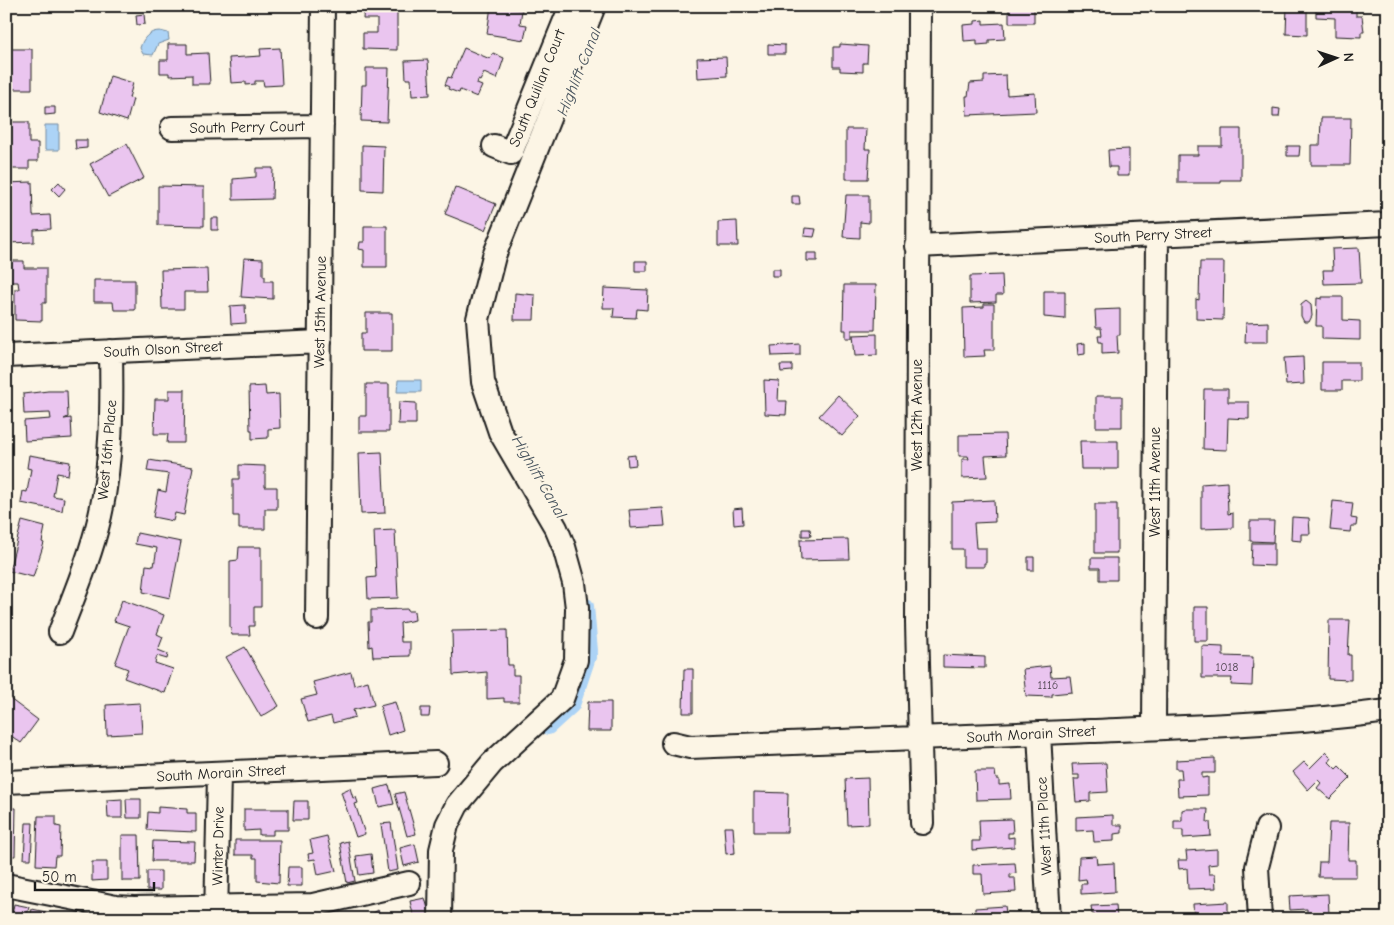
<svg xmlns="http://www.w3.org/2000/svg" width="1394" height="925" viewBox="0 0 1394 925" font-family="'Comic Neue',sans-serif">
<rect width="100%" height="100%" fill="#fcf5e5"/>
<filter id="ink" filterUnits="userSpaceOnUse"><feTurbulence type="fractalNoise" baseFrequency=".02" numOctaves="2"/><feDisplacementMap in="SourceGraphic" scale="10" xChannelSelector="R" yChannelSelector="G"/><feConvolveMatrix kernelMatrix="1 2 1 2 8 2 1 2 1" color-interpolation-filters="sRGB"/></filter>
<g filter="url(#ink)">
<path fill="#acd3f6" stroke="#728a9f" d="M160,31L168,33L169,40L158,44L153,55L143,54L140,48C143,38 149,31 160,31Z
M45,125H59V150H45Z
M398,380H421V392H397Z"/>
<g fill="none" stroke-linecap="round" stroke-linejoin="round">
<path stroke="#acd3f6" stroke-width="16" d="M548,727L572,705L590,651L586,606"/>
</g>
<path fill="#eac5ef" stroke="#1c1c1c" d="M364,6H397V50L363,49V33H377V19H363Z
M491,6L522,10L520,24L527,25L524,40L487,34Z
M1009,6H1034V23H1009Z
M1287,6H1307V35L1286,34Z
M1316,6H1356V16H1362L1364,32H1361V37L1335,36V18L1316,17Z
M144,14L145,24L137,25L136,15Z
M983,20V24L1004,23L1005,39L989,40V44L977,45V40L964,41L963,25L975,24V21Z
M168,44H187V54L208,53L210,84H192V75L169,76V73H160V60H168Z
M768,44L785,45V54H768Z
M840,44L868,46L867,63H863V72L840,71V67H833V47H840Z
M280,48L282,85L264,86L263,81H255V84L246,85V82L231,83L229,58L261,56L260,49Z
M464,48L490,59L493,53L504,58L497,79L484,73L480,81L478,80L477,84L482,86L477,97L460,90L459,93L448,89L449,87L445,85L448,77L451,78Z
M9,49H32V89H7L6,64H9Z
M726,57L727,76L698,78L697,58Z
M428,60L430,95L412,96L411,79H406L405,61Z
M366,68H389L387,122L361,121L362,85H366Z
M1006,75L1007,95L1035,93L1036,112L967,115L966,96H968L970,83L984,82V76Z
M110,76L133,83L129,98L133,99L127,121L100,112Z
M45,107H55V114L45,115Z
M1273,108L1280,109L1279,117H1273Z
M1321,118H1351L1350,165H1311V145H1320Z
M8,122H29V143H38V161H29V169H6Z
M846,129H866L865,149H870L868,179H846Z
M1222,129H1241V180H1221V183H1178V155H1198V146H1222Z
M75,140H87V148L76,149Z
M127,144L144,178L108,197L90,164Z
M362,145L384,146L383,191L362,190Z
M1287,146H1300L1299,156H1287Z
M1129,149V176H1117V167H1109L1108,150Z
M256,168H273L272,199L233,200V179L256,177Z
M32,182L33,216L50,215L51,229L34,230V242L7,243L6,183Z
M59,182L65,189L59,196L52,189Z
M158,186L204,187V226L158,225Z
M455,187L496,204L485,230L445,214Z
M846,195H869V223L860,222V238L843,237Z
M792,196H799L800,204H792Z
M211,218H218V230H211Z
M737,221L738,246H718V222Z
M364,226H387V267H364V250L359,249L360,242H364Z
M805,228L816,229L814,237L804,236Z
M1359,248L1361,283L1324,284L1323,270H1333L1332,249Z
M807,253H817V261H807Z
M244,258L263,259V276H265V281H273V299L241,297Z
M6,261H24V268H46V303H42V321L15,320V289H19L18,282H6Z
M635,261H647V271H635Z
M1200,262H1224L1223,320L1196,319V299L1199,300Z
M207,269L208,292H184V309H162L161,270Z
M772,269H780V276H772Z
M1002,275L1003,295H996V302L970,303V276Z
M94,280H135V310H114L113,302H94Z
M844,285H876L875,330H852V338H846V330H843Z
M604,288L648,290L647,310L637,309L636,318L613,317L614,308H603Z
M1044,291H1065V319L1044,317Z
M515,293L535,295L534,320H514Z
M1322,297H1343V320L1360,321V340L1322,339V326H1316L1317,298L1322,299Z
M1306,301L1311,305L1312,316L1309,322H1304L1301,316V305Z
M984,304H994V350H984L985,356L964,357L963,308L984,307Z
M245,305L246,323L231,324L230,306Z
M1120,309V335H1117L1118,353L1102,354V342H1099L1098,336H1102L1101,328H1096L1095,310Z
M366,313H392V351H361V333H366Z
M1268,322V342H1245L1246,323Z
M877,334V355L855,356L853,335Z
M1085,343V354L1078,355L1077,344Z
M800,344V355L772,356L771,346Z
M1303,357L1304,384L1286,385L1284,358Z
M1322,362H1359V381H1342V390H1322Z
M780,365H792V371L781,372Z
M764,380L779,381L778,401H787L786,415L765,414Z
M366,384H389V432H359V416H366Z
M265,386L266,395L279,394L280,428L268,429V438L252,439V430H250L249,387Z
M1204,389H1228V402H1249V419L1228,418L1227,450L1203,449Z
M169,390H185L184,443H167L168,434H154L155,399H169Z
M48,391H67L68,417L64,419L71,418L72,438L25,441L24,421L51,419L50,413L24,414L23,394Z
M838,395L860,416L842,436L819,416Z
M1096,396H1122V427H1096Z
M399,402L416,403V424H398Z
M1005,434L1006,455L985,456L987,477L962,478V459H969L968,456H959V435Z
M1080,441H1118V469H1081Z
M382,452L385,513L361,514L359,453Z
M29,455L70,462L68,475L57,473L53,496L64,498L62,511L21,503L23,491L27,492L31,469L27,468Z
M635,455L636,465L628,466L627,456Z
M149,460L193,467L184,515L175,513L173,521L153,517L158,490L166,492L169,474L147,471Z
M239,465L265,466V487H277V509H265V529H239V516H233V479H239Z
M1227,482L1228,514L1233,513V528L1201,529V484Z
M994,500L995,522L974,523L976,548H986V563H984V567H963V549H952V502Z
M1333,501L1353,503L1351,518L1357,519L1356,526H1351L1350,532L1330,530Z
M1095,504H1117V553H1095Z
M663,508L665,526L631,528L629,510Z
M742,508L743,524L734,525L733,509Z
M1292,517L1309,518L1310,534H1301V541L1291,540Z
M22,521L45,527L42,542L44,543L33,577L9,571Z
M1250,521H1274L1273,542L1250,541Z
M802,529H810L811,536H802Z
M395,530L398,598L368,599L367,578L376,577L374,531Z
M137,533L181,542L170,598L143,592L146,565L154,566L157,548L135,544Z
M848,539L849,559L801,560L800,540Z
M1252,543H1274V566L1251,565Z
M239,547H261V607H254V626H249L250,635H232L230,626V561L238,560Z
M1028,557H1034V570H1028Z
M1091,558H1117V580H1100V568H1091Z
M122,600L164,615L157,634L163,637L158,650L168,654L167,659L157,656L155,663L173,669L165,693L124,678L128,669L115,664L129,626L114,621Z
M1194,607H1208V641H1194Z
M408,609V611H414L415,620L400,623L401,642H410V656L373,657L372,646L369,647L368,622H371V610Z
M1329,620H1350L1348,655H1351V680L1328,679Z
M507,630L508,665H513V675H519V702H504V698L487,699V672L453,675L452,631Z
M1202,646L1223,647V656L1253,657L1252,686L1231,685L1232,678H1202Z
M245,647L279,706L261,717L226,657Z
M943,655L985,657V668L943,667Z
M1050,666L1051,677L1070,676L1072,692L1052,694V697L1026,696L1023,669Z
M684,669H693V713H683Z
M351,672L354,685L368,681L374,705L353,710L355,717L333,723L331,716L308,722L301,699L317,695L313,682Z
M6,696L38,720L21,743L6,732Z
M395,702L403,730L388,735L380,706Z
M588,702H611V731H587Z
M140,703L142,733L107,735L106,705Z
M421,708H430L429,717H421Z
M1326,752L1332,758L1329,762L1336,769L1339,766L1351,778L1330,799L1317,788L1321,783L1318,780L1308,790L1293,772L1304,762L1310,768Z
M1215,758V773H1202V778L1208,777V795L1178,796L1177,779H1182L1181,769H1176V760Z
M1106,763L1108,792L1090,793V801L1076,802L1074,779H1079V775H1073L1072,764Z
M975,771H995L996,779H999V785L1010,784L1011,799L976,800Z
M868,778L869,824L847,825L845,779Z
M389,785L394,804L379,807L375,789Z
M350,788L353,798L356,797L358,803L355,804L365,834L356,837L341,792Z
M404,792L416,834L407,836L395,794Z
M754,792L788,793L787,832H754Z
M122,799V818H108L107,800Z
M126,799H141V818H127Z
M294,801H308V820H293Z
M158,807L187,809V813H196V832L147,830L148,812L158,813Z
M6,808H16L15,856H6Z
M244,809H288V830H273V835H259V830L244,831Z
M1186,809H1208L1207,822H1210L1211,836L1183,838V830H1174V821H1182V810Z
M1113,815V825H1122V833L1114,834V841L1094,842L1093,830L1076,831V817Z
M38,816H56V826L61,827L60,856H55L54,866L36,865Z
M1012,819L1013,833H1008V838L1014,837V847L972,850V841H980L979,820Z
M26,823H33L31,859H24Z
M391,823L398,870L388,872L381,824Z
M1329,823H1349L1348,860H1356V877H1318L1319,862H1327Z
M724,827H733L735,853L726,854Z
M122,835H139L140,881H122Z
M327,836L336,871L318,875L315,859L309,860L308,854L313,853L310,840Z
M235,840H280L279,883L257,881V858H253V855H235Z
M153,841L195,842L194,861H152Z
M348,841L355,881L347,883L340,843Z
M415,844L419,862L404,866L400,848Z
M1217,849V864L1208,865L1209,874H1215L1216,888L1188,889L1187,868L1179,869L1178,860H1187L1186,851Z
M371,854L373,873L359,875L356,856Z
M1096,856L1097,864L1114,863L1115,892L1081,894V884H1087L1086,879L1078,880L1079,857Z
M92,862H107V880L92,881Z
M1015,863L1016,873L1010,874V878H1015L1016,892L983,894L982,874H973V865Z
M288,867H302V886H287Z
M147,871H161V890H147Z
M1328,894L1329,914H1338V919H1305V916H1307V909L1290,910L1289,896Z
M425,898L430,916L414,919L410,901Z
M1228,902V916L1194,919L1193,904Z
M14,904L29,907L26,919H11Z
M1116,905L1117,919H1095L1094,914H1092L1091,906Z
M1005,906L1007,919H975V908Z
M32,909L46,912L45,919H30Z
M378,910L384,919H366V918Z"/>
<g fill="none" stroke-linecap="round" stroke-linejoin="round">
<defs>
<path id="minor" d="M919,6L917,623L922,823
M172,128L322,126
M494,146L511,153L571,6
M917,246L1388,224
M6,356L320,342
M317,618L323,6
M60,632C75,593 91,555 100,516C112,462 112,406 111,351
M1154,728L1157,235
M1039,733L1049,919
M673,743L690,747C824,742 957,737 1090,731C1189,727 1289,724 1388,711
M6,782L436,763
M6,885L116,907L134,908L313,905L409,883
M216,919L219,774
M440,919L441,850L447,825L457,805L492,763L562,699L576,660L577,608L574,583L564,547L556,528L500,432L483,382L478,319L494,256L594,6
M1260,919L1257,867L1267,828"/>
</defs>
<use href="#minor" stroke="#1c1c1c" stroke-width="26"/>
<use href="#minor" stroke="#fcf5e5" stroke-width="22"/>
</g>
</g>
<g text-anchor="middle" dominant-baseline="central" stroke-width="5" stroke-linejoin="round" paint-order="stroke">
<g font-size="12" fill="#504651">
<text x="1227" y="667">1018</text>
<text x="1048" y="685">1116</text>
</g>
<g font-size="15" fill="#1c1c1c" stroke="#fcf5e5">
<text transform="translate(537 88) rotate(-68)">South Quillan Court</text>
<text transform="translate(247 127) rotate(-1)">South Perry Court</text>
<text transform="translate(1153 235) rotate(-3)">South Perry Street</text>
<text transform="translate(320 312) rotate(-89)">West 15th Avenue</text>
<text transform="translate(163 349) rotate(-3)">South Olson Street</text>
<text transform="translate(917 415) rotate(-90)">West 12th Avenue</text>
<text transform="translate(107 450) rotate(-85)">West 16th Place</text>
<text transform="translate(1155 482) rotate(-90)">West 11th Avenue</text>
<text transform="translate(1031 734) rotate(-3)">South Morain Street</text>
<text transform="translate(221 773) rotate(-3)">South Morain Street</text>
<text transform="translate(1044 826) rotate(-93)">West 11th Place</text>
<text transform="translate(218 846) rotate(-89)">Winter Drive</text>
</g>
<g font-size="16" font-style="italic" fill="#47535d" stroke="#fcf5e5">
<text transform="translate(579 72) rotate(-68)">Highlift Canal</text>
<text transform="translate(539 477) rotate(60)">Highlift Canal</text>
</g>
</g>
<rect width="1394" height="925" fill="none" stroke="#fcf5e5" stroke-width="25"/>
<rect x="12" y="12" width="1369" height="900" fill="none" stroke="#1c1c1c" stroke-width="2" filter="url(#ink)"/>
<g transform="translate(1336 58) rotate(87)" stroke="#fcf5e5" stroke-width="4" paint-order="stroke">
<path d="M0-4L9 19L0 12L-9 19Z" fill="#1c1c1c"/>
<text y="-8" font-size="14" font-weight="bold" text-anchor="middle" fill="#1c1c1c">N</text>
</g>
<path d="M35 882v8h119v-8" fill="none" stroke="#1c1c1c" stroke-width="2.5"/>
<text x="42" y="882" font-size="15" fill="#1c1c1c" stroke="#fcf5e5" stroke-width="4" paint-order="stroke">50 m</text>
</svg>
